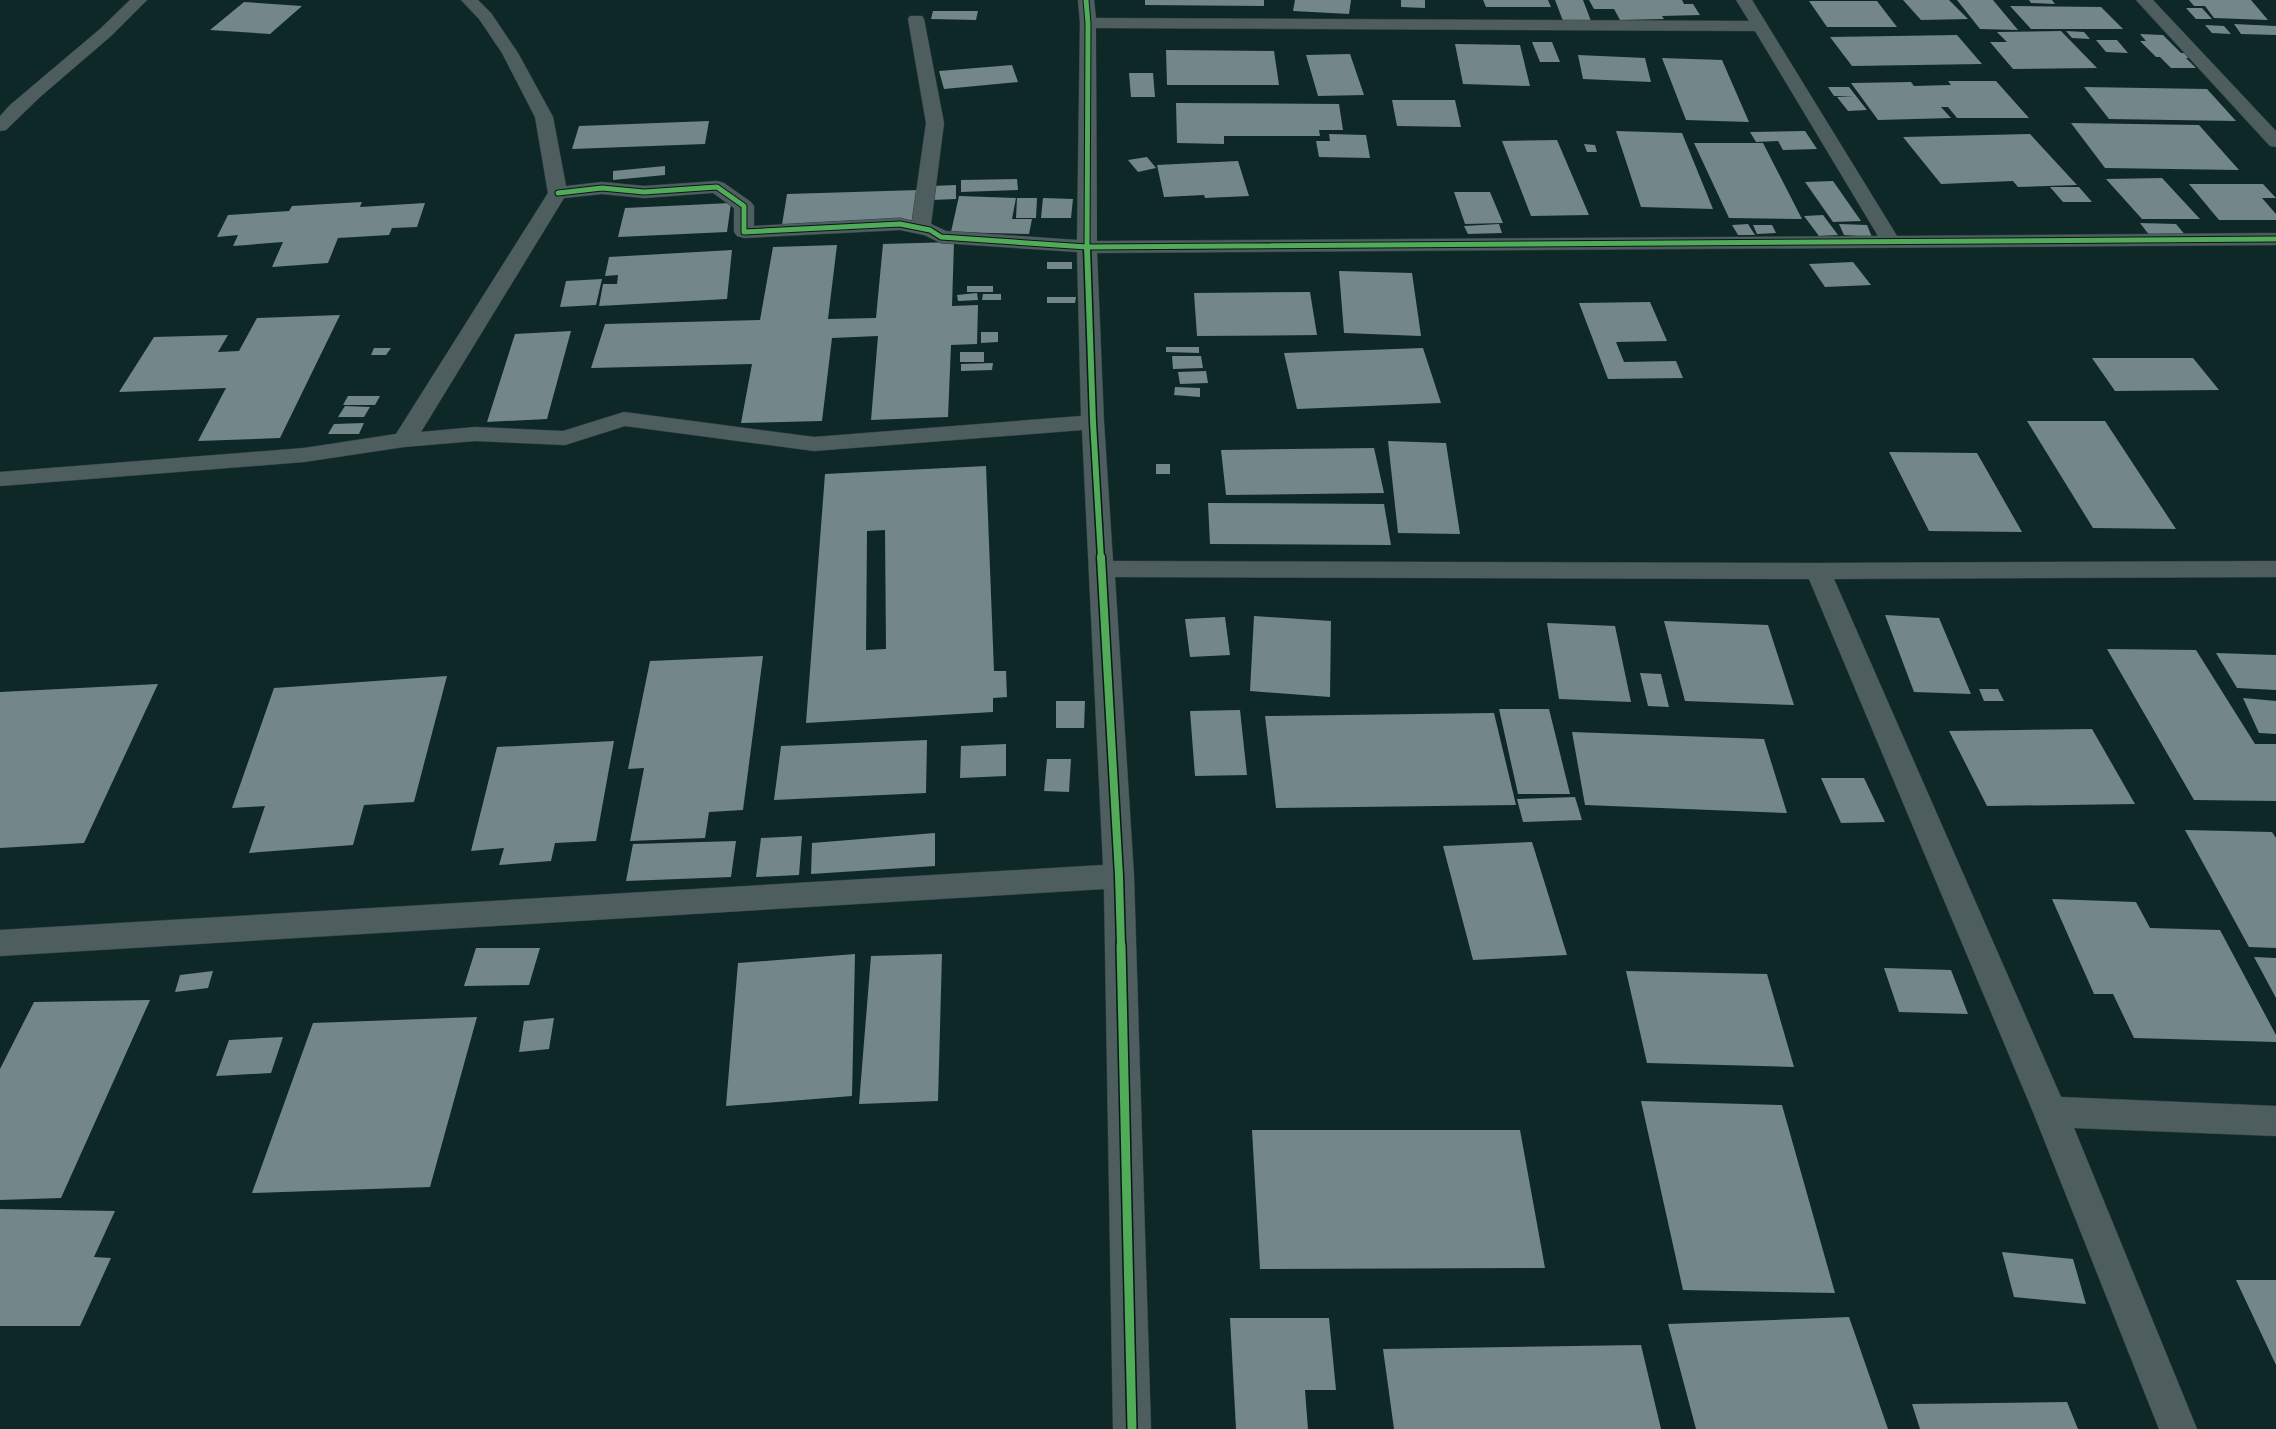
<svg xmlns="http://www.w3.org/2000/svg" width="2276" height="1429" viewBox="0 0 2276 1429" font-family="'IBM Plex Sans',sans-serif">
<rect width="100%" height="100%" fill="#0e2828"/>
<path fill="#738689" fill-rule="evenodd" d="M1145,0H1264V6L1145,5Z
M1295,0H1351L1349,14L1293,11Z
M1401,0H1425V8L1401,7Z
M1483,0H1548L1551,7H1486Z
M1555,0H1583L1591,21H1563Z
M1589,0H1682L1684,4H1693L1700,15L1662,16L1664,19L1620,20L1614,9H1594Z
M1903,0H1949L1968,19L1921,20Z
M1957,0H1993L2018,30L1980,29Z
M2029,0H2052L2055,4L2031,3Z
M2189,0H2251L2268,20L2214,18L2205,6H2194Z
M1809,1H1877L1897,27H1827Z
M244,2L302,6L270,34L210,30Z
M2010,6L2101,7L2123,29H2031Z
M2186,8H2202L2212,19H2196Z
M933,11H978L976,20L931,19Z
M2234,24L2276,26V35L2241,34Z
M2205,25L2224,26L2231,34L2212,33Z
M2061,31L2097,68L2013,69L1990,42H2007L1997,32Z
M2066,31L2084,32L2090,39L2072,38Z
M2140,34L2163,35L2181,53H2189L2194,58H2186L2196,68H2171L2160,57H2156L2140,41H2146Z
M1957,35L1982,64L1852,66L1830,37Z
M2096,40H2117L2128,53L2106,52Z
M1532,42H1552L1560,62H1540Z
M1455,44L1520,45L1530,86L1463,84Z
M1166,50L1274,51L1279,85H1167Z
M1350,54L1364,95L1318,96L1306,55Z
M1578,55L1645,58L1651,82L1583,79Z
M1662,58L1722,60L1749,122L1686,120Z
M1012,65L1018,82L944,89L939,71Z
M1129,73H1153L1155,97H1131Z
M1948,81H1996L2029,118H1957L1948,107H1941L1951,118L1878,120L1851,83L1911,82L1914,86L1951,85Z
M1828,87H1849L1867,110L1848,111L1837,97L1854,96H1834Z
M2084,87L2207,89L2236,121L2109,119Z
M1392,100H1455L1461,127L1397,126Z
M1176,103L1339,104L1343,130H1319L1320,136H1224V144L1177,143Z
M709,121L705,144L572,149L579,126Z
M2071,123L2199,125L2239,170L2105,168Z
M1616,131L1682,133L1713,209L1641,207Z
M1805,131L1817,149L1783,150L1778,141L1756,142L1750,132Z
M1329,134L1366,135L1370,158L1319,157L1316,141H1330Z
M2030,134L2077,185L2018,187L2013,181L1941,184L1903,137Z
M1557,140L1589,215L1531,216L1502,141Z
M1694,143H1763L1802,219L1729,218Z
M1584,144L1595,145L1597,152H1587Z
M1147,157L1156,168L1138,172L1128,160Z
M1238,161L1249,196L1205,198L1204,195L1164,197L1157,165Z
M665,166V175L613,180V171Z
M2162,178L2200,219H2142L2106,179Z
M1017,179L1018,190L961,192V180Z
M1833,181L1861,221L1833,222L1805,182Z
M2189,184H2263L2276,198H2262L2276,214V220H2219Z
M956,185V199L932,200L931,186Z
M2050,187H2079L2092,202H2063Z
M919,190L918,220L782,225L787,194Z
M1454,192H1490L1503,223L1465,224Z
M959,196L1016,198L1012,219H1032L1029,234L951,232Z
M1017,198H1037L1036,218H1016Z
M1043,198L1073,199L1071,218H1041Z
M362,202L360,207L425,203L417,227L392,228L389,235L338,238L328,263L272,267L283,242L233,246L238,235L217,237L228,215L289,211L292,206Z
M731,203L727,232L618,237L625,208Z
M1823,215L1838,235L1819,236L1804,216Z
M2140,223L2176,224L2187,237L2150,236Z
M1499,224L1502,233L1468,234L1464,226Z
M1748,224L1755,235H1738L1732,225Z
M1839,224L1867,225L1872,237L1844,235Z
M1753,225H1772L1776,233L1757,234Z
M954,242L952,306L978,305L977,344L951,345L948,417L871,420L878,336L832,338L822,421L741,423L752,364L591,368L605,324L760,320L773,247L837,245L828,319L876,318L883,244Z
M732,250L727,299L599,306L603,284H617L618,275L605,276L609,257Z
M1047,262H1072V269H1047Z
M1853,262L1871,285L1825,287L1809,264Z
M1339,271L1412,273L1421,336L1344,333Z
M602,279L596,305L560,307L566,281Z
M967,286H993V292H967Z
M1310,292L1317,335L1197,336L1194,293Z
M977,293L978,300L958,301L957,295Z
M983,294H1001V300H982Z
M1047,297H1076L1075,303H1047Z
M1650,302L1667,341L1616,342L1624,362L1676,361L1683,378L1608,379L1579,303Z
M340,315L280,438L198,441L226,388L119,392L154,337L228,335L218,352L239,351L257,318Z
M571,331L547,419L487,422L515,334Z
M981,332H998V342L981,343Z
M1166,347H1199V353L1166,352Z
M374,348H391L386,355H371Z
M1423,348L1441,403L1297,409L1284,353Z
M960,352H984V362H960Z
M1172,356H1201L1203,368L1173,369Z
M2092,358H2193L2219,390L2115,391Z
M993,363L992,370L961,371V364Z
M1206,371L1208,383L1180,384L1178,372Z
M1175,387L1200,388V397L1174,395Z
M348,396H380L375,405H343Z
M345,406L370,407L364,417H338Z
M2027,421H2105L2176,529L2093,528Z
M364,423L359,434H328L334,424Z
M1388,441L1446,443L1460,534L1398,533Z
M1374,448L1384,493L1226,495L1221,450Z
M1889,452L1977,453L2022,532L1929,531Z
M1156,464H1170V474H1156Z
M986,466L994,671H1006L1007,697L993,698V712L806,723L825,474ZM885,530L886,649L866,650L867,531Z
M1208,503L1384,504L1391,545L1210,544Z
M1885,615L1939,618L1971,694L1914,692Z
M1254,616L1331,621L1330,697L1250,691Z
M1225,617L1230,655L1190,657L1185,619Z
M1664,621L1768,625L1794,705L1685,701Z
M1547,623L1615,626L1631,702L1559,699Z
M2107,649L2196,650L2255,744H2276V801L2194,800Z
M2216,653L2276,655V690L2237,688Z
M763,656L743,810L709,812L705,838L630,841L644,768L628,769L650,661Z
M1640,673L1661,674L1669,707L1648,706Z
M447,676L414,802L364,805L353,845L249,853L265,806L232,808L274,688Z
M158,684L84,843L0,848V692Z
M1979,689H1998L2004,701H1984Z
M2243,698L2276,701V734L2259,733Z
M1056,701H1085L1084,728H1056Z
M1499,709H1549L1570,794H1518Z
M1240,710L1247,775L1195,776L1190,711Z
M1494,713L1516,805L1276,808L1265,716Z
M2092,729L2135,804L1987,806L1949,731Z
M1572,732L1764,739L1787,813L1585,805Z
M927,740L926,793L774,800L781,746Z
M614,741L596,841L555,843L551,861L499,865L504,848L471,851L497,747Z
M1006,744V776L960,778L961,746Z
M1047,759H1071L1069,792L1044,791Z
M1821,778H1864L1885,822L1841,823Z
M1575,797L1582,820L1523,822L1517,799Z
M2185,830L2272,832L2276,838V948L2249,947Z
M935,833V866L811,874L812,843Z
M802,836L799,875L756,877L761,838Z
M736,841L731,877L626,881L633,844Z
M1532,842L1567,955L1473,960L1443,846Z
M2052,899L2136,902L2150,928L2220,930L2276,1035V1042L2134,1038L2113,994H2094Z
M476,948H540L529,985L464,986Z
M855,954L852,1096L726,1106L738,963Z
M942,954L938,1101L859,1104L871,956Z
M2254,957L2276,958V998Z
M1884,968L1951,970L1968,1014L1899,1012Z
M213,971L208,988L175,992L180,975Z
M1626,971L1767,974L1794,1067L1647,1063Z
M150,1000L61,1198L0,1200V1069L34,1002Z
M477,1017L430,1187L252,1193L313,1023Z
M554,1018L549,1049L519,1052L524,1021Z
M283,1037L271,1073L216,1076L229,1040Z
M1641,1101L1782,1105L1835,1293L1683,1290Z
M1252,1130H1520L1545,1268L1260,1269Z
M0,1209L115,1211L94,1257L111,1258L80,1326H0Z
M2002,1252L2073,1259L2086,1304L2014,1297Z
M2236,1280H2276V1365Z
M1849,1317L1888,1429H1696L1668,1324Z
M1230,1318H1329L1336,1390H1305L1308,1429H1236Z
M1641,1345L1661,1429H1394L1383,1349Z
M2067,1402L2078,1429H1920L1912,1404Z"/>
<g fill="none" stroke-linecap="round" stroke-linejoin="round">
<defs>
<path id="minor" d="M130,0H147L111,36L40,97L6,130L0,131V116L10,105L100,29Z
M461,0H478L491,13L518,53L553,117L566,186L602,182L644,186L717,181L724,183L751,202L754,206V226L900,218L912,221L926,123L908,19L910,16H922L924,19L944,123L931,224L946,231L1077,240L1080,23L1078,0H1094L1096,18L1749,21L1736,0H1752L1897,236L2276,233V245L1097,253L1104,422L1113,561L1818,563L2276,561V577L1834,579L2061,1097L2276,1106V1136L2074,1128L2197,1429H2159L2033,1112L1809,579L1115,577L1134,876L1151,1429H1113L1104,889L0,956V930L1103,865L1082,430L814,451L625,426L565,445L475,441L404,447L304,462L0,486V472L304,448L396,434L548,193L535,117L502,53L479,19ZM1096,28L1755,31L1878,236L1097,241ZM713,193L734,208V232L737,236L744,238L900,230L924,235L941,243L1077,252L1081,416L814,437L624,412L563,431L475,427L421,432L564,198L602,194L644,198Z
M2136,0H2153L2276,131V147L2270,146Z"/>
</defs>
<use href="#minor" stroke="#314141" stroke-width="1"/>
<use href="#minor" fill="#4e5e5e" fill-rule="evenodd"/>
<defs>
<path id="cycleway-far3" d="M1086,0L1088,23L1087,249
M558,193L602,188L644,192L717,187L744,206V232L900,224L930,230L941,237L1087,247L2276,239"/>
<path id="cycleway-far2" d="M1087,247L1093,422L1101,559"/>
<path id="cycleway-far1" d="M1101,557L1119,876L1121,946"/>
<path id="cycleway" d="M1121,945L1132,1429"/>
</defs>
<use href="#cycleway-far3" stroke="#061817" stroke-width="7"/>
<use href="#cycleway-far2" stroke="#061817" stroke-width="9"/>
<use href="#cycleway-far1" stroke="#061817" stroke-width="11"/>
<use href="#cycleway" stroke="#061817" stroke-width="12"/>
<use href="#cycleway-far3" stroke="#51ab58" stroke-width="5"/>
<use href="#cycleway-far2" stroke="#51ab58" stroke-width="6"/>
<use href="#cycleway-far1" stroke="#51ab58" stroke-width="8"/>
<use href="#cycleway" stroke="#51ab58" stroke-width="9"/>
</g>
</svg>
